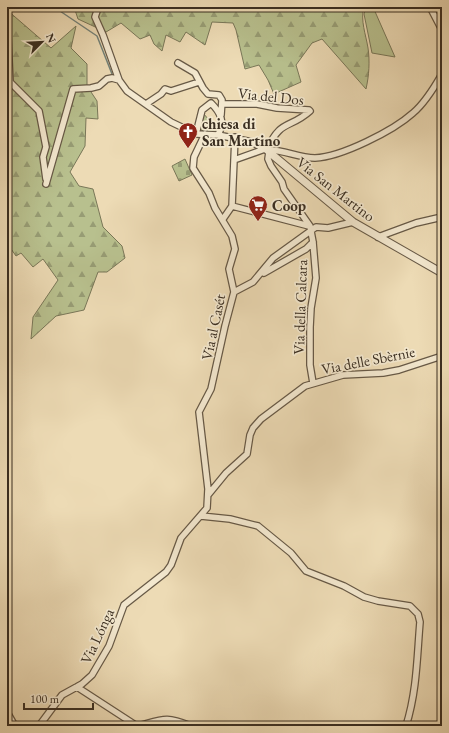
<svg xmlns="http://www.w3.org/2000/svg" width="449" height="733" viewBox="0 0 449 733" font-family="'EB Garamond',serif">
<defs>
<pattern id="forest-firs" width="22" height="20" patternUnits="userSpaceOnUse"><rect width="22" height="20" fill="#b8c08e"/><path d="M5 1l3.5 6h-7zM16 11l3.5 6h-7z" fill="#979c74"/></pattern>
<pattern id="cemetery-stones" width="16" height="16" patternUnits="userSpaceOnUse"><rect width="16" height="16" fill="#b8c08e"/><path d="M2 7V4a2 2 0 0 1 4 0v3zM10 15v-3a2 2 0 0 1 4 0v3z" fill="#979c74"/></pattern>
<pattern id="park-crowns" width="20" height="18" patternUnits="userSpaceOnUse"><rect width="20" height="18" fill="#b8c08e"/><path d="M2 6a3 3 0 1 1 6 0M12 15a3 3 0 1 1 6 0" fill="none" stroke="#979c74"/></pattern>
</defs>
<rect width="100%" height="100%" fill="#eddbb5"/>
<filter id="stains"><feTurbulence type="fractalNoise" baseFrequency=".005" numOctaves="4"/><feColorMatrix values="0 0 0 0 .2 0 0 0 0 .09 0 0 0 0 .02 0 0 0 .5 -.17"/></filter>
<radialGradient id="worn" r=".72"><stop offset=".6" stop-color="#630" stop-opacity="0"/><stop offset="1" stop-color="#630" stop-opacity=".3"/></radialGradient>
<path fill="#b8c08e" stroke="#797758" d="M366,7H373L395,57L372,53L364,14Z"/>
<path fill="url(#forest-firs)" stroke="#797758" d="M74,7H364C360,20 366,35 368,48C370,61 369,76 366,89L322,39L312,43L296,65L301,82L274,94L268,80L259,65L245,69L236,30L233,23L212,22L205,45L186,32L180,42L166,35L162,51L154,44L150,35L140,39L121,23L106,32L78,19Z
M433,7H442V24Z
M7,10L51,48L76,26L71,48L87,64V86L97,101L98,119L86,118L85,146L70,172L79,186L93,189L103,227L122,246L125,258L107,272H98L84,310L56,316L31,339L33,317L58,280L43,259L33,267L21,253L16,256L9,246L7,237Z"/>
<path fill="url(#cemetery-stones)" stroke="#797758" d="M185,159L192,175L179,181L172,166Z"/>
<path fill="url(#park-crowns)" stroke="#797758" d="M202,112L219,131V132L198,130Z"/>
<g fill="none" stroke-linecap="round" stroke-linejoin="round">
<path stroke="#748279" stroke-width="1.5" d="M54,7L97,36L112,74"/>
<defs>
<path id="minor" d="M430,7L442,30
M97,11L95,17L103,35L119,80
M7,16L10,82L39,111L46,147L43,157L46,179
M178,63L195,73L203,88L208,94L219,95L222,100L221,115
M146,104L161,94L165,89L171,91L199,82
M222,104H257L277,108L309,110L310,111C290,129 280,119 267,150C283,149 298,158 315,158C341,157 393,131 413,113C425,103 434,88 442,74
M196,134L202,110L211,103C221,113 225,122 218,135
M234,160L265,149
M46,184L73,89L91,88L99,86L107,79L112,78L119,80L127,91L171,122L196,134L218,135L252,142L269,152L268,159L271,166L282,182L284,189L310,226L313,242L316,278L311,308L310,327V365L313,383
M232,206L309,226
M223,219L232,206L235,137
M378,237L416,223L442,217
M264,273L306,249L313,242
M234,292L253,282L273,258L316,227L328,228L353,222
M208,495L226,473L247,454L250,435L253,428L261,419L305,386L343,375L383,373L399,370L442,356
M201,516L230,519L258,526L291,553L306,571L344,586L364,597L378,601L410,606L418,614L420,622C417,657 417,691 406,726
M77,687L137,726
M7,712L15,726
M39,726L62,695L82,684L92,675L109,646L124,605L166,572L171,565L181,538L207,508L208,489L199,412L211,389L225,326L234,292L229,269L235,249L232,236L215,208L209,193L193,168L194,157L205,134
M138,726C164,719 165,716 191,726"/>
<path id="tertiary" d="M269,152L353,222L442,273"/>
</defs>
<use href="#minor" stroke="#675946" stroke-width="8"/>
<use href="#tertiary" stroke="#675946" stroke-width="9"/>
<use href="#minor" stroke="#f3e8cf" stroke-width="5.5"/>
<use href="#tertiary" stroke="#f3e8cf" stroke-width="7"/>
</g>
<defs>
<symbol id="church-pin" viewBox="-11 -11 22 30"><path d="M0 17L-7.5 6A9.5 9.5 0 1 1 7.5 6Z" fill="#8f2418" stroke="#f3e8cf"/><path d="M-1.2-6h2.4v3.5h3.3v2.4h-3.3V6h-2.4V-.1h-3.3v-2.4h3.3Z" fill="#fff"/></symbol>
<symbol id="supermarket-pin" viewBox="-11 -11 22 30"><path d="M0 17L-7.5 6A9.5 9.5 0 1 1 7.5 6Z" fill="#8f2418" stroke="#f3e8cf"/><path d="M-6-5.5h2.5l.6 2H6L4.5 2H-2.5L-4.4-4H-6ZM-1.5 3.2a1.3 1.3 0 1 0 .1 0ZM3 3.2a1.3 1.3 0 1 0 .1 0Z" fill="#fff"/></symbol>
</defs>
<g fill-rule="evenodd">
<use href="#church-pin" x="177" y="121" width="22" height="30"/>
<use href="#supermarket-pin" x="247" y="194" width="22" height="30"/>
</g>
<g text-anchor="middle" dominant-baseline="central" stroke-width="3.5" stroke-linejoin="round" paint-order="stroke">
<g font-size="15" fill="#3a2e21" stroke="#f3e8cf">
<text transform="translate(271 96) rotate(6)">Via del Dos</text>
<text transform="translate(336 189) rotate(38)">Via San Martino</text>
<text transform="translate(300 307) rotate(-88)">Via della Calcara</text>
<text transform="translate(213 327) rotate(-78)">Via al Casét</text>
<text transform="translate(368 360) rotate(-11)">Via delle Sbèrnie</text>
<text transform="translate(97 636) rotate(-65)">Via Lónga</text>
</g>
<g font-size="15" font-weight="bold" fill="#3a2e21" stroke="#f3e8cf" text-anchor="start">
<text x="202" y="123">chiesa di<tspan x="202" dy="17">San Martino</tspan></text>
<text x="272" y="205">Coop</text>
</g>
</g>
<rect width="449" height="733" fill="none" stroke="#eddbb5" stroke-width="24"/>
<rect x="8" y="8" width="433" height="717" fill="none" stroke="#3a2e21" stroke-width="2"/>
<rect x="12" y="12" width="425" height="709" fill="none" stroke="#3a2e21"/>
<g transform="translate(42 42) rotate(66)" stroke="#f3e8cf" stroke-width="3" paint-order="stroke">
<path d="M0-3L7 15L0 10L-7 15Z" fill="#3a2e21"/>
<text y="-6" font-size="11" font-weight="bold" text-anchor="middle" fill="#3a2e21">N</text>
</g>
<path d="M24 703v6h69v-6" fill="none" stroke="#3a2e21" stroke-width="2"/>
<text x="30" y="703" font-size="12" fill="#3a2e21" stroke="#f3e8cf" stroke-width="3" paint-order="stroke">100 m</text>
<rect width="100%" height="100%" filter="url(#stains)"/>
<rect width="100%" height="100%" fill="url(#worn)"/>
</svg>
